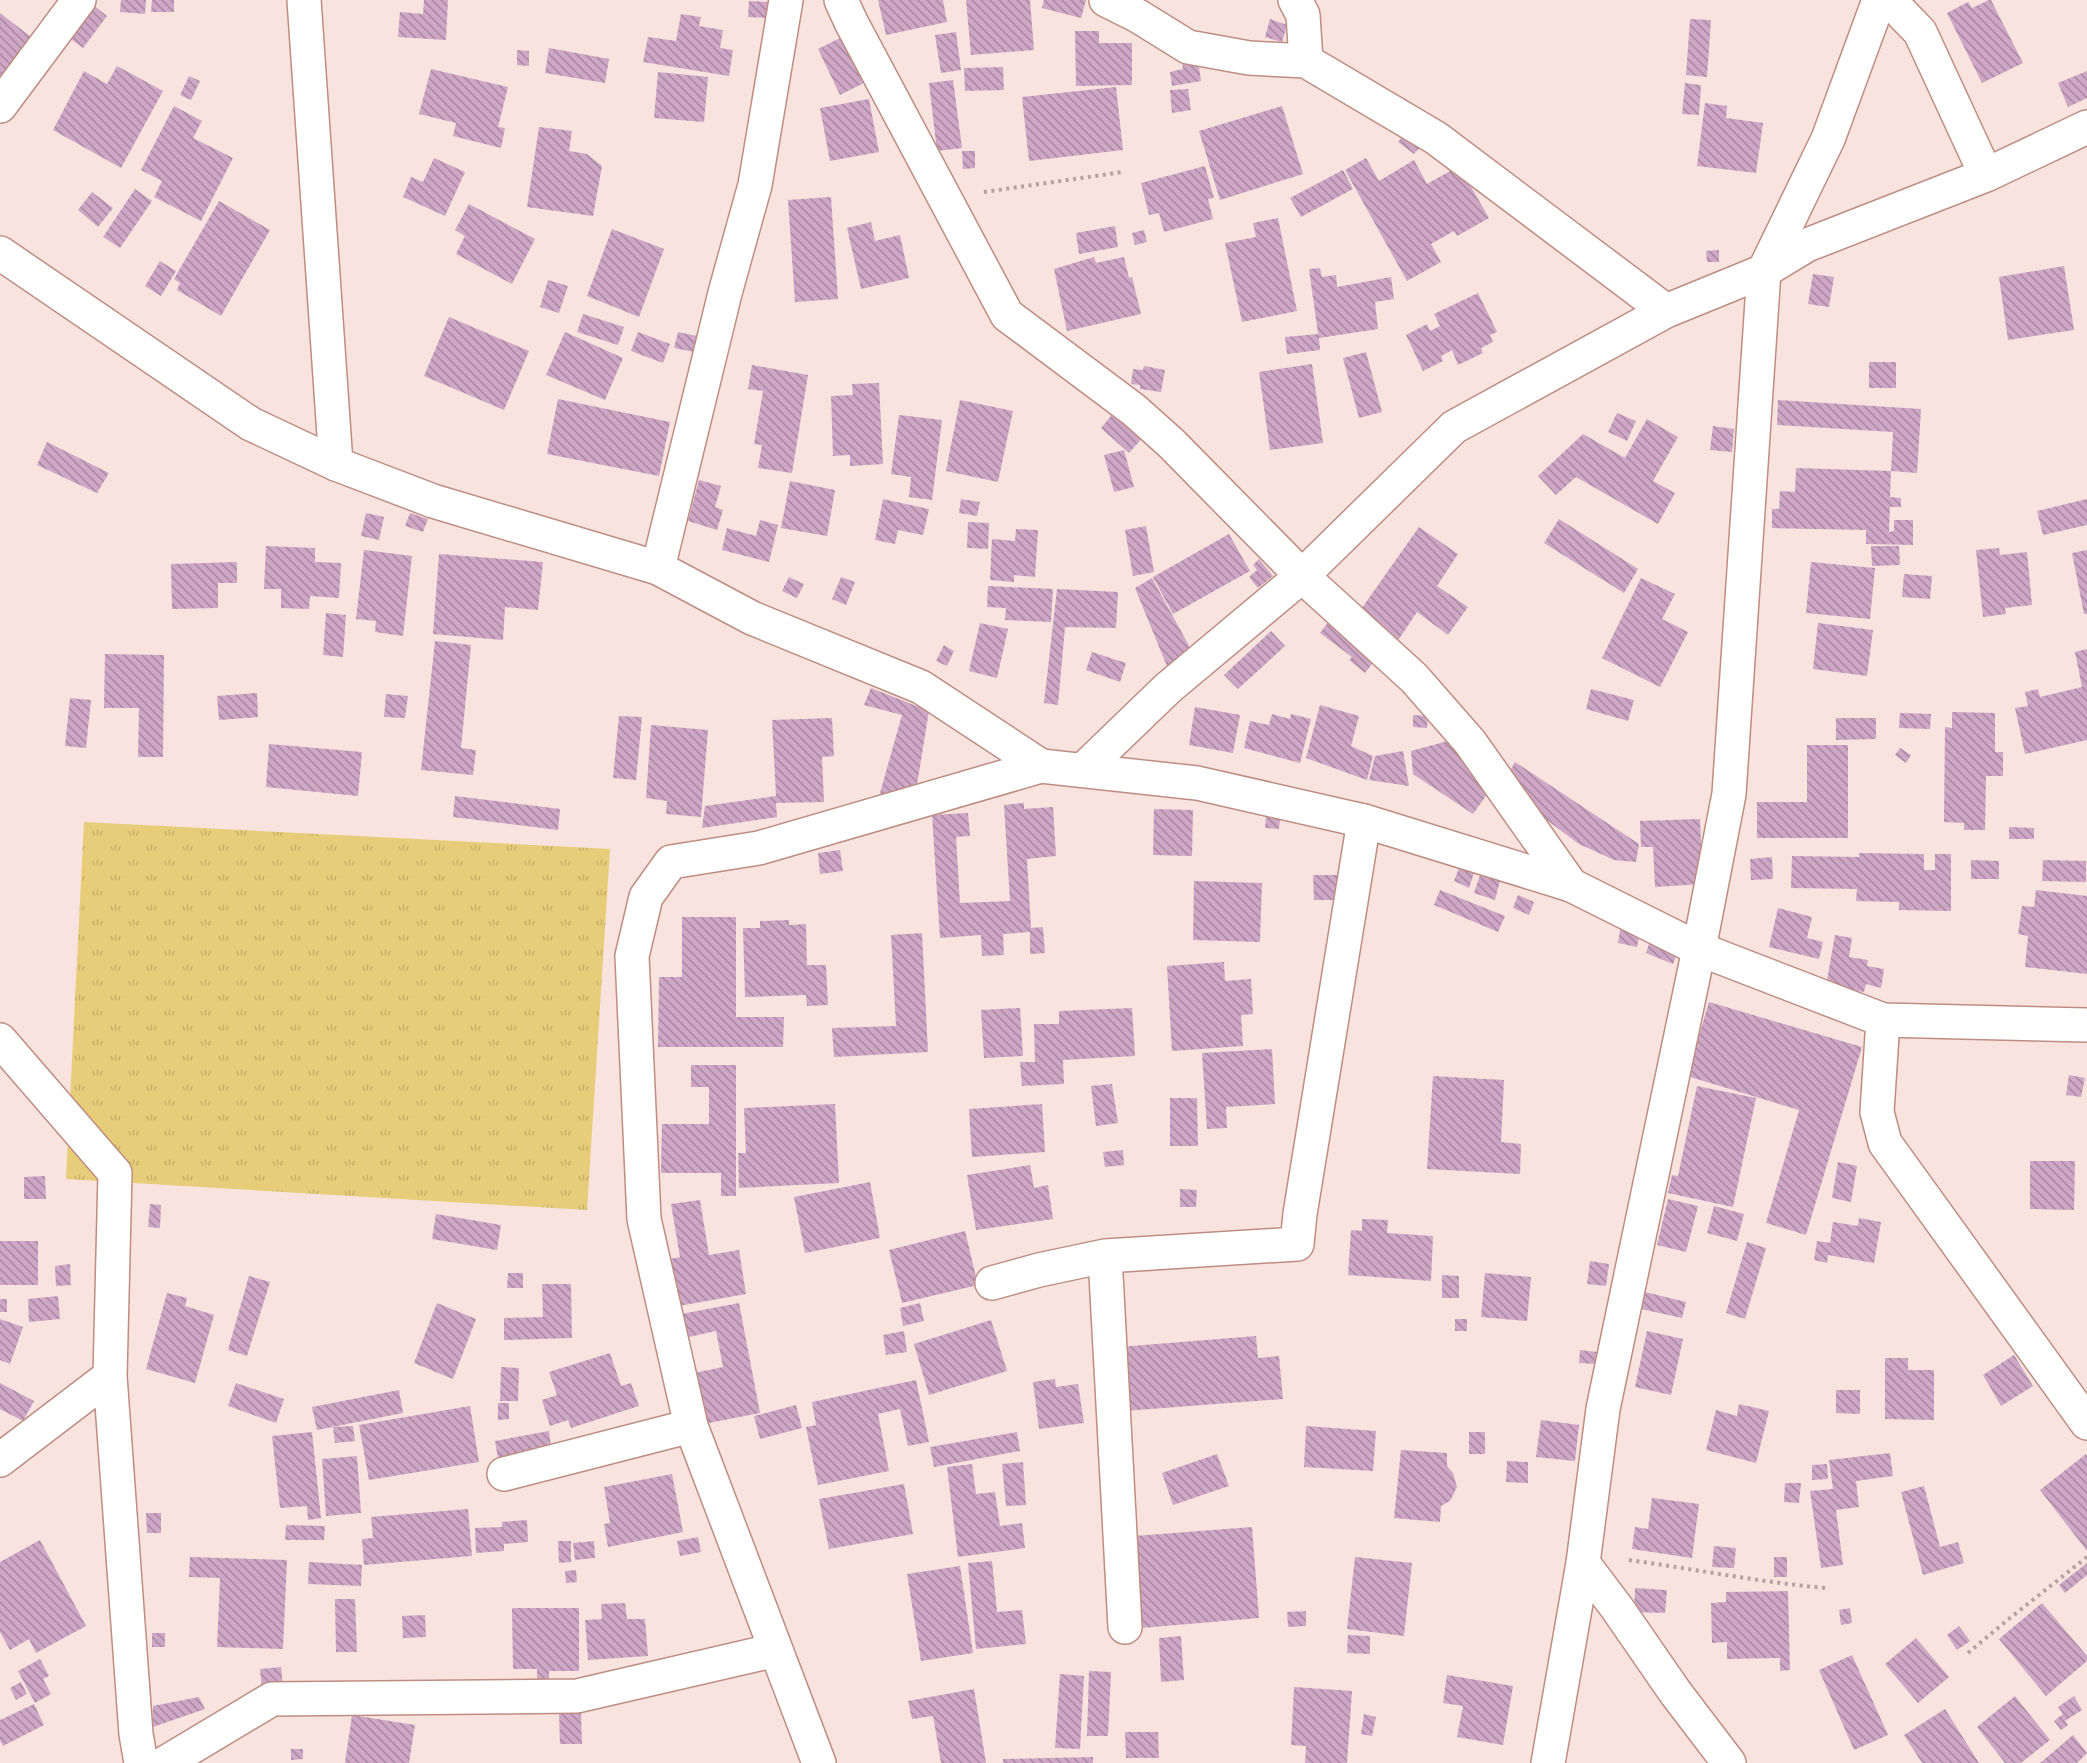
<svg xmlns="http://www.w3.org/2000/svg" width="2087" height="1763" viewBox="0 0 2087 1763" font-family="Bitter,serif">
<defs>
<pattern id="park-tufts" width="24" height="20" patternUnits="userSpaceOnUse" patternTransform="scale(1.5)"><rect width="24" height="20" fill="#e7cd79"/><path d="M3 7l-1-3M5 7V3M7 7l1-3M15 17l-1-3M17 17v-4M19 17l1-3" fill="none" stroke="#c7b068"/></pattern>
<pattern id="building-back-hatch" width="6" height="6" patternUnits="userSpaceOnUse" patternTransform="scale(1.5)"><rect width="6" height="6" fill="#cea7c7"/><path d="M-1 5l2 2M0 0l6 6M5-1l2 2" fill="none" stroke="#a888a1"/></pattern>
</defs>
<rect width="100%" height="100%" fill="#f8e3de"/>
<path fill="url(#park-tufts)" d="M84,822L610,849L587,1210L66,1179Z"/>
<path fill="url(#building-back-hatch)" d="M121,0H146L145,14L120,12Z
M152,0H174V12H151Z
M424,0H448L446,40L398,37L400,12L423,14Z
M878,0H943L947,22L886,35Z
M966,0H1030L1034,50L971,55Z
M1044,0H1086L1081,18L1042,8Z
M1989,0H1991L2023,63L1982,83L1947,13L1968,2L1972,8Z
M88,1L107,16L83,48L64,34Z
M749,1L769,2L768,18L748,17Z
M0,13L35,40L0,84Z
M681,14L701,17L699,26L723,30L720,48L733,50L729,76L643,62L648,37L676,41Z
M1270,19L1287,25L1282,42L1265,37Z
M1690,19L1711,20L1707,77L1686,75Z
M1075,31H1099V43H1132V85L1076,86Z
M956,32L961,70L941,73L935,35Z
M844,36L866,82L840,95L818,49Z
M549,48L609,59L605,83L545,73Z
M517,50L529,51V66L517,65Z
M1198,60L1201,81L1172,86L1170,72L1183,69L1182,62Z
M117,66L163,91L121,168L53,130L84,71L107,84Z
M1003,67L1004,90L965,91L964,68Z
M431,69L508,87L498,127L505,128L501,148L453,136L456,123L419,114Z
M2087,71V98L2068,107L2058,83Z
M658,72L708,77L704,122L654,118Z
M189,76L200,81L191,100L180,95Z
M953,80L962,148L937,151L929,83Z
M1685,83L1701,85L1699,115L1682,114Z
M1116,87L1123,150L1029,161L1022,97Z
M1188,89L1191,110L1172,113L1170,90Z
M869,99L879,152L830,161L820,108Z
M1705,103L1727,106L1726,118L1763,123L1756,173L1697,166Z
M174,106L202,121L193,138L233,158L201,221L154,197L162,181L141,170Z
M1282,106L1303,174L1220,200L1199,131Z
M539,127L572,131L569,151L587,154L602,166L593,216L527,207Z
M1408,130L1424,143L1414,154L1398,142Z
M962,151H975V168L963,169Z
M434,158L465,172L445,216L403,197L411,177L423,182Z
M1366,158L1379,181L1414,160L1427,184L1459,166L1489,218L1457,236L1454,231L1431,244L1441,262L1407,281L1345,170Z
M1205,166L1214,198L1208,199L1213,219L1164,232L1159,213L1149,215L1141,183Z
M1343,170L1353,189L1301,217L1290,198Z
M135,189L152,201L120,248L103,237Z
M92,192L113,208L98,227L78,210Z
M831,197L838,299L795,302L788,200Z
M219,201L270,230L221,316L177,290L180,283L174,279Z
M469,204L535,239L512,284L456,254L465,236L455,230Z
M1278,218L1297,311L1242,322L1225,243L1256,237L1253,223Z
M871,222L875,241L900,235L909,278L861,289L847,228Z
M1115,226L1118,247L1079,254L1076,233Z
M612,229L664,249L639,317L587,296Z
M1144,230L1147,242L1135,245L1132,233Z
M1719,250V262H1707L1706,251Z
M1094,257L1096,263L1124,257L1129,278L1132,277L1141,314L1067,331L1054,269Z
M160,261L176,271L161,296L145,286Z
M2064,266L2074,330L2008,340L1999,277Z
M1320,268L1322,277L1336,275L1337,287L1391,277L1394,299L1375,302L1378,329L1319,338L1320,350L1287,354L1285,337L1318,334L1309,269Z
M1813,274L1834,277L1829,307L1808,304Z
M548,280L568,286L559,313L540,307Z
M1478,293L1497,332L1490,335L1493,342L1481,348L1483,353L1458,365L1452,350L1441,356L1443,361L1423,371L1406,335L1427,324L1430,331L1440,326L1434,314Z
M583,314L624,327L618,345L577,332Z
M449,317L529,351L504,410L424,376Z
M565,332L623,358L605,400L546,375Z
M638,332L670,344L663,363L631,351Z
M678,332L697,336L694,352L674,348Z
M1366,352L1382,412L1359,418L1343,358Z
M1869,362H1896V388H1869Z
M1312,364L1323,443L1270,450L1259,372Z
M752,365L808,375L792,473L758,468L762,445L754,444L763,391L748,389Z
M1144,366L1165,370L1161,392L1140,389V385L1131,384L1133,369L1143,370Z
M879,383L883,464L850,466V455L833,456L831,396L853,395L852,384Z
M558,399L670,422L659,476L547,454Z
M960,400L1013,411L998,482L946,471Z
M1778,400L1921,409L1917,473L1891,471L1893,432L1777,425Z
M1115,411L1144,436L1129,453L1101,428Z
M1617,413L1636,421L1627,441L1608,432Z
M899,415L942,420L932,500L909,497L911,477L891,474Z
M1647,419L1678,437L1653,481L1675,493L1658,524L1576,477L1556,495L1538,476L1583,434L1625,458Z
M1713,426L1734,429L1732,452L1710,450Z
M47,442L109,473L97,493L37,465Z
M1124,450L1134,487L1114,492L1104,455Z
M1796,468L1891,471L1890,497L1901,498V507H1890L1889,532L1894,531V520H1913V545L1866,544V530L1772,528V509H1779L1780,491L1795,492Z
M699,480L721,486L715,507L723,510L717,530L688,521Z
M790,481L835,490L827,536L781,528Z
M883,499L929,509L923,535L898,530L895,544L875,540Z
M961,499L980,502L977,516L959,513Z
M2087,499V525L2043,535L2037,511Z
M366,513L384,517L379,540L361,536Z
M410,513L428,519L423,532L405,526Z
M1559,519L1638,569L1624,593L1544,543Z
M760,520L778,525L769,562L722,550L727,528L756,536Z
M968,522L989,523L988,549L967,548Z
M1146,526L1154,572L1133,576L1125,530Z
M1419,527L1458,554L1437,586L1468,607L1448,635L1417,612L1397,642L1357,615Z
M1016,529L1038,530L1035,577L1014,575V582L990,580L992,539L1015,541Z
M1229,534L1250,571L1173,614L1153,577Z
M266,546L315,548V562L341,563L339,598L310,596L309,609L281,608V589H264Z
M1871,546H1899L1900,565L1872,566Z
M1999,548L2000,555L2027,552L2032,605L2005,608L2006,614L1983,617L1976,550Z
M364,550L412,556L403,636L375,632L376,621L356,619Z
M2087,550V614H2084L2072,553Z
M439,554L543,562L538,610L505,607L503,640L433,634Z
M1259,559L1273,576L1258,588L1249,577L1257,570L1253,565Z
M237,562V583H218V608L172,609L171,564Z
M1811,562L1875,568L1870,619L1806,613Z
M1904,574L1932,576L1930,599L1902,597Z
M789,577L804,584L797,598L782,591Z
M841,577L855,582L846,605L832,599Z
M1152,578L1193,653L1171,676L1135,588Z
M1641,578L1675,594L1662,619L1688,632L1660,687L1602,658Z
M988,586L1053,589L1051,622L1005,620L1006,608L987,607Z
M1057,589L1118,592L1116,628L1065,627L1058,705L1044,703Z
M326,613L346,615L343,657L323,655Z
M1330,620L1378,656L1365,673L1349,660L1352,657L1320,633Z
M980,623L1008,629L997,678L969,671Z
M1818,623L1873,630L1867,676L1813,669Z
M1271,631L1285,646L1238,689L1224,675Z
M435,641L471,645L461,748L476,750L473,775L421,770Z
M944,645L954,651L947,666L936,661Z
M2087,649V740L2025,754L2015,708L2028,706L2025,692L2038,689L2040,697L2082,687L2075,652Z
M1092,652L1126,663L1120,682L1086,670Z
M105,654L164,655L163,757H138L139,708H104Z
M871,688L929,711L915,797L878,800L902,715L864,705Z
M1591,689L1634,700L1628,721L1586,709Z
M257,693L258,717L219,720L217,696Z
M386,694L408,696L405,718L384,717Z
M70,698L91,700L86,748L65,746Z
M1320,705L1359,716L1351,746L1373,756L1367,780L1306,758Z
M1195,707L1240,715L1233,753L1189,745Z
M1952,712L1995,713V752H2003V776H1986L1985,830H1964V823L1944,822L1945,727L1952,728Z
M1900,713L1931,714L1930,729L1899,728Z
M1272,714L1290,719L1291,714L1311,719L1300,763L1244,748L1250,721L1269,725Z
M1413,715L1428,716L1427,728L1413,727Z
M619,716L642,717L636,780L613,778Z
M832,718L834,756L822,757L824,802L776,803L777,817L702,828L705,806L776,796L772,720Z
M1836,718H1876V739L1836,740Z
M651,725L708,730L701,817L666,814L667,801L646,798Z
M1455,739L1493,786L1473,814L1413,774L1411,751Z
M269,744L362,752L358,796L266,787Z
M1807,745H1848V838H1757V802H1807Z
M1900,748L1911,755L1906,763L1895,755Z
M1403,751L1409,786L1369,780L1375,756Z
M1515,762L1639,844L1636,862L1614,860L1579,844L1548,821L1504,782Z
M455,796L560,809L558,830L453,817Z
M1024,803V809L1053,807L1056,856L1027,859L1031,928L1043,927L1045,953L1030,954V932L1003,934L1004,955L982,956L981,935L940,938L932,815L968,813L970,836L956,837L960,903L1010,901L1004,805Z
M1154,809L1193,810L1192,856L1153,855Z
M1266,817L1280,818L1279,829L1265,828Z
M1700,819L1703,884L1655,887L1653,847H1641L1640,821Z
M2009,827L2034,828V839H2009Z
M840,850L843,871L820,874L818,853Z
M1859,853L1924,854V870H1935V854H1951V911L1899,910V902L1856,901L1857,889L1791,888L1792,856L1859,857Z
M1772,857L1773,879L1751,880L1750,859Z
M1971,860L1999,861V879H1971Z
M2043,860L2086,861V882L2042,881Z
M1461,863L1475,870L1469,888L1454,881Z
M1313,875H1346L1347,900H1314Z
M1480,875L1500,881L1495,900L1474,893Z
M1194,881L1262,883L1260,942L1193,940Z
M1440,890L1505,916L1498,932L1434,905Z
M2036,890L2087,896V974L2025,967L2028,936L2018,934L2022,906L2034,907Z
M1518,895L1534,902L1529,915L1513,908Z
M1778,908L1812,917L1807,938L1823,942L1819,959L1769,947Z
M682,917H736V1017H784L783,1047H658L659,977H682Z
M789,920V925L806,924L807,965H826L828,1005L807,1006L806,995L745,997L743,928H760V921Z
M1621,924L1641,927L1637,947L1618,943Z
M922,933L928,1052L834,1057L832,1028L896,1026L891,935Z
M1652,935L1680,946L1673,964L1646,953Z
M1835,935L1852,938L1849,957L1868,960L1867,966L1884,969L1881,988L1866,984L1864,992L1826,986Z
M1224,962L1225,981L1251,979L1253,1014L1241,1015L1243,1046L1172,1051L1167,966Z
M1709,1002L1862,1047L1806,1235L1766,1223L1799,1110L1687,1076Z
M1020,1008L1023,1056L984,1058L981,1010Z
M1132,1008L1135,1056L1063,1060L1064,1084L1022,1086L1020,1062H1035L1034,1024H1059V1011Z
M1272,1049L1275,1104L1226,1107L1227,1128L1207,1129L1202,1053Z
M691,1065H736V1196H721V1173H661L662,1124H709V1087H691Z
M2069,1075L2085,1078L2081,1097L2066,1095Z
M1433,1076L1504,1080L1501,1142L1521,1144L1520,1174L1427,1169Z
M1112,1084L1118,1123L1096,1126L1091,1086Z
M1697,1086L1756,1098L1733,1207L1668,1193L1672,1175L1678,1176Z
M1170,1098H1197L1198,1146H1170Z
M835,1104L839,1183L739,1188L738,1153H746L744,1108Z
M1042,1104L1045,1152L972,1157L969,1109Z
M1123,1150L1124,1165L1105,1167L1103,1152Z
M2030,1161H2075L2074,1210L2030,1209Z
M1838,1162L1857,1166L1851,1202L1832,1198Z
M1030,1165L1034,1188L1048,1185L1053,1219L976,1230L967,1175Z
M45,1176L46,1199H24V1177Z
M870,1182L880,1238L805,1253L794,1197Z
M1180,1189L1197,1190L1196,1207H1180Z
M1668,1199L1698,1206L1686,1252L1657,1245Z
M700,1200L709,1255L739,1250L746,1294L673,1307L664,1260L680,1257L671,1204Z
M150,1204L161,1205L160,1228L148,1227Z
M1714,1206L1744,1214L1737,1241L1707,1233Z
M436,1214L501,1225L497,1250L432,1239Z
M1859,1218L1881,1222L1874,1263L1828,1255L1827,1263L1814,1260L1817,1241L1830,1243L1833,1222L1858,1226Z
M1362,1219L1388,1220L1387,1233L1433,1236L1431,1281L1348,1275L1351,1230L1362,1231Z
M965,1231L978,1285L902,1303L889,1250Z
M0,1241H38V1285H0Z
M1747,1242L1766,1248L1745,1319L1726,1313Z
M1590,1261L1609,1264L1606,1286L1587,1284Z
M70,1264L71,1285L56,1286L55,1266Z
M508,1273H523V1288H507Z
M1485,1273L1531,1277L1527,1321L1481,1317Z
M1442,1275L1459,1276V1298H1442Z
M249,1276L270,1282L247,1356L228,1350Z
M542,1284H571L572,1338L504,1340V1318L543,1317Z
M1645,1292L1686,1302L1682,1318L1641,1309Z
M167,1293L187,1298L185,1306L214,1315L195,1383L146,1369Z
M58,1296L60,1319L29,1322L28,1299Z
M0,1299H7V1312H0Z
M437,1303L476,1319L453,1379L414,1363Z
M739,1303L760,1413L704,1424L694,1373L723,1367L716,1331L680,1339L676,1315Z
M920,1303L924,1321L903,1326L900,1308Z
M0,1319L23,1327L10,1364L0,1360Z
M1455,1319H1467V1331H1455Z
M991,1320L1007,1371L929,1395L914,1344Z
M904,1331L907,1352L886,1355L883,1335Z
M1647,1331L1683,1339L1671,1395L1635,1387Z
M1256,1336L1258,1358L1279,1356L1283,1399L1124,1411L1119,1347Z
M1580,1350L1597,1352L1596,1364L1579,1363Z
M610,1353L621,1386L631,1383L639,1406L571,1428L568,1420L550,1426L542,1400L557,1395L549,1372Z
M2014,1355L2033,1386L2001,1406L1983,1375Z
M1885,1358H1908V1370H1934V1420L1885,1419Z
M501,1367L519,1368L518,1401H500Z
M1055,1379L1056,1387L1078,1384L1084,1423L1039,1429L1033,1382Z
M916,1380L929,1442L908,1446L900,1409L878,1414L889,1471L818,1485L806,1427L816,1425L812,1402Z
M0,1383L34,1401L23,1421L0,1409Z
M236,1383L284,1399L276,1423L228,1406Z
M399,1390L403,1413L317,1430L312,1407Z
M1836,1390H1860V1414L1836,1413Z
M498,1403H509V1419L498,1420Z
M1739,1404L1769,1411L1756,1463L1706,1450L1716,1410L1737,1416Z
M796,1405L802,1428L760,1439L754,1416Z
M470,1406L479,1462L369,1480L359,1425Z
M1541,1420L1579,1425L1575,1461L1536,1457Z
M353,1426L355,1441L335,1443L333,1427Z
M1306,1426L1376,1431L1373,1471L1304,1467Z
M549,1431L552,1455L499,1464L495,1441Z
M312,1432L321,1518L308,1520L307,1506L280,1508L272,1436Z
M1017,1432L1020,1451L934,1467L930,1447Z
M1469,1432H1485V1454H1469Z
M1401,1450L1447,1453V1466L1453,1473L1457,1487L1450,1501L1441,1506L1440,1522L1394,1518Z
M1890,1453L1893,1476L1856,1481L1859,1507L1836,1510L1843,1565L1821,1568L1810,1491L1833,1489L1829,1460Z
M1217,1454L1229,1486L1173,1505L1162,1473Z
M2086,1454L2087,1456V1551L2040,1490Z
M357,1456L361,1513L326,1516L322,1459Z
M1507,1461L1528,1462V1483L1506,1482Z
M1023,1462L1026,1505L1006,1506L1002,1464Z
M972,1464L976,1494L995,1492L1000,1526L1022,1523L1025,1548L958,1557L947,1467Z
M1827,1464L1828,1479L1812,1480V1465Z
M672,1474L683,1532L608,1547L604,1524L610,1523L604,1487Z
M1785,1483H1801L1799,1503L1784,1502Z
M904,1484L913,1534L829,1549L819,1499Z
M1924,1486L1940,1547L1958,1542L1964,1563L1923,1575L1901,1492Z
M1652,1498L1699,1504L1692,1558L1632,1549L1635,1527L1648,1529Z
M468,1509L472,1556L364,1565L362,1539L373,1538L371,1517Z
M146,1513H161V1533H147Z
M527,1520L528,1542L504,1544V1551L476,1553L475,1528L502,1527V1522Z
M286,1525L325,1526L324,1540H285Z
M1252,1527L1259,1618L1141,1628L1134,1536Z
M698,1537L701,1552L680,1556L677,1541Z
M40,1540L86,1626L36,1653L29,1639L10,1650L0,1632V1562Z
M558,1541H571V1562L559,1563Z
M594,1541L595,1558L575,1560L573,1543Z
M1714,1546L1736,1548L1734,1568L1712,1567Z
M190,1557L287,1560L283,1649L217,1647L220,1578L189,1577Z
M1355,1557L1412,1563L1404,1636L1347,1629Z
M1774,1557H1787V1577H1774Z
M992,1561L997,1612L1022,1610L1026,1644L976,1649L968,1563Z
M309,1562L362,1565L361,1586L308,1584Z
M2087,1563V1575L2065,1593L2059,1585Z
M960,1566L973,1653L921,1661L907,1574Z
M576,1570L577,1582L566,1583L565,1571Z
M1635,1588L1667,1590L1665,1613L1634,1612Z
M1788,1591L1790,1670L1780,1671V1658L1727,1659V1642L1712,1643L1711,1603L1726,1602V1592Z
M335,1599H355L357,1652H336Z
M625,1603L627,1619H645L648,1656L588,1660L585,1620L602,1619L601,1604Z
M2042,1603L2087,1656V1661L2046,1696L1999,1639Z
M512,1608H579V1671H549V1685L537,1686V1669H513Z
M1850,1608L1852,1623L1841,1625L1839,1610Z
M1306,1611V1626L1288,1627L1287,1612Z
M425,1615L426,1637L403,1638L402,1616Z
M1959,1626L1970,1641L1957,1650L1947,1635Z
M152,1633H165V1647H152Z
M1348,1635L1370,1636V1654L1347,1653Z
M1181,1636L1184,1680L1161,1682L1159,1638Z
M1916,1638L1949,1677L1918,1703L1885,1664Z
M1852,1655L1888,1735L1854,1750L1819,1670Z
M40,1659L49,1676L43,1679L51,1694L35,1703L18,1671Z
M281,1667L283,1687L262,1689L260,1669Z
M1089,1671L1111,1672L1108,1736H1087Z
M1060,1674L1084,1676L1080,1749L1055,1748Z
M1447,1675L1513,1686L1503,1745L1457,1737L1463,1706L1443,1703Z
M21,1682L27,1694L16,1700L10,1688Z
M1294,1687L1352,1691L1347,1763H1305L1306,1746L1291,1745Z
M974,1689L986,1763H941L933,1716L912,1719L908,1701Z
M2015,1696L2050,1740L2021,1763H2005L1977,1727Z
M2074,1696L2082,1710L2065,1721L2068,1725L2061,1730L2054,1721L2063,1714L2058,1707Z
M199,1697L205,1709L153,1727V1706Z
M34,1704L44,1725L3,1746L0,1740V1720Z
M1945,1709L1979,1763H1922L1904,1735Z
M559,1713H581L582,1744H560Z
M1364,1714L1376,1717L1372,1736L1361,1734Z
M352,1715L415,1725L409,1763H345Z
M1125,1732H1158L1159,1758H1126Z
M2073,1735L2087,1753L2077,1763H2040Z
M291,1749H303V1759L291,1760Z
M1093,1757V1763H1003V1759Z"/>
<g fill="none" stroke-linecap="round" stroke-linejoin="round">
<defs>
<path id="minor" d="M304,0L336,464
M841,0L851,22L1007,315L1134,410L1171,443L1302,576L1414,678L1470,742L1571,885
M1106,0L1138,16L1188,47L1249,58L1306,61
M1295,0L1303,15L1306,61L1436,138L1666,311
M1889,0L1920,32L1986,175
M0,106L79,0
M658,568L725,293L755,185L786,0
M1084,769L1168,688L1302,576L1454,427L1666,311L1764,271L1807,245L1986,175L2087,127
M1883,1020L1877,1112L1885,1143L2087,1423
M0,1040L115,1173L110,1376L136,1734L141,1763
M1105,1256L1125,1627
M992,1283L1039,1270L1105,1256L1297,1244L1300,1214L1364,821
M0,1460L110,1376
M504,1474L691,1426
M1583,1563L1617,1608L1675,1692L1729,1763
M165,1763L272,1699L577,1696L776,1650
M819,1763L691,1426L644,1219L632,956L646,897L671,862L759,848L1041,766"/>
<path id="tertiary" d="M0,253L251,424L336,464L433,501L658,568L752,618L921,687L1041,766L1197,783L1364,821L1571,885L1699,949L1883,1020L2087,1025
M1548,1763L1583,1563L1603,1409L1699,949L1729,794L1764,271L1828,139L1879,0"/>
</defs>
<use href="#minor" stroke="#be8d82" stroke-width="36"/>
<use href="#tertiary" stroke="#be8d82" stroke-width="36"/>
<path stroke="#b6a29d" stroke-width="4" stroke-dasharray="3 4.5" stroke-linecap="butt" d="M984,192L1123,172
M1629,1560C1694,1569 1759,1582 1825,1588
M1968,1653L2005,1622L2087,1557"/>
<use href="#minor" stroke="#fff" stroke-width="33"/>
<use href="#tertiary" stroke="#fff" stroke-width="33"/>
</g>
</svg>
